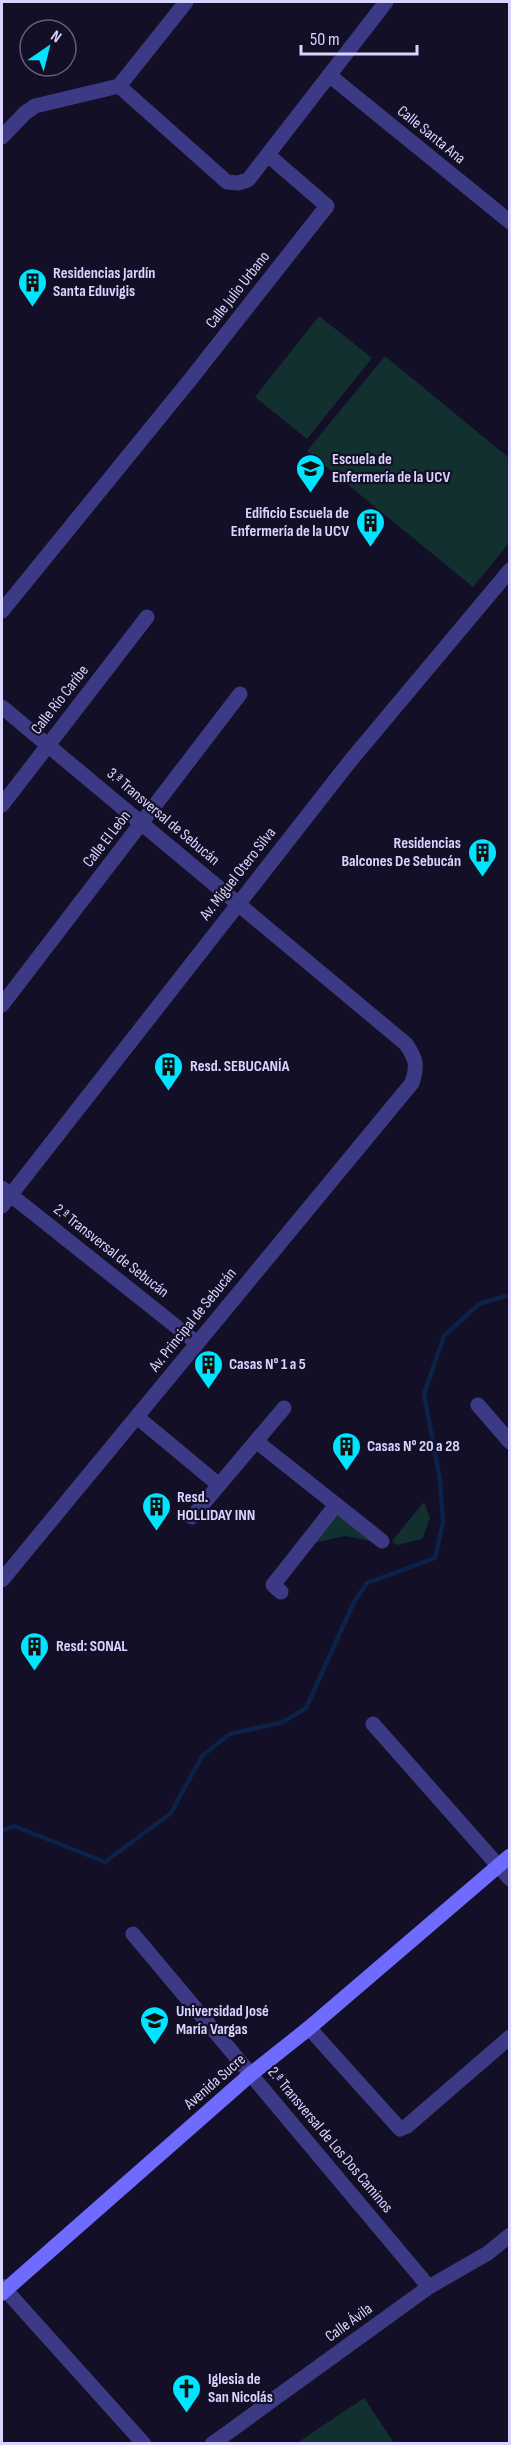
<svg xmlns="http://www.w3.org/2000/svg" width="511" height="2445" viewBox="0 0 511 2445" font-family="'Sofia Sans Condensed',sans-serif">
<rect width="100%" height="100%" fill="#130f26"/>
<path fill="#12302f" d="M319,316L372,358L307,439L255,397Z
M385,356L509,458V543L473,587L307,451Z
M424,1502L430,1518L422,1539L397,1545L392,1541Z
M337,1514L375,1542L345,1536L314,1543Z
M364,2398L394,2443H297Z"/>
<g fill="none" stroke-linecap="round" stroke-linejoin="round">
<path stroke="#0c2248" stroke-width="4.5" d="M2,1831L14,1826L105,1862L171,1813L202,1756L230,1734L283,1722L306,1708L354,1602L367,1583L435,1558L443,1522L440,1480L424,1394L444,1336L479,1304L510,1295"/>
<path stroke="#3d3a85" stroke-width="15" d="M329,75L510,222
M119,86L227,182L238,183L248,180L386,2
M119,86L186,2
M2,137L25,113L35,106L119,86
M2,611L190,380L327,206L268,155
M2,707L406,1044C416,1059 418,1065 412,1083L2,1580
M2,805L147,617
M2,1005L240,694
M2,1188L197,1343
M2,1206L351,760L510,570
M478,1405L510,1442
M137,1417L219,1485
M256,1441L382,1541
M192,1517L284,1408
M281,1592L273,1585L336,1505
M373,1724L510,1879
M133,1934L429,2287
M309,2028L400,2129L407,2126L510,2037
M2,2286L144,2444
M212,2444L429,2287L488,2253L510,2235"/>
<path stroke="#6f6bff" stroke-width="15" d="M2,2293L251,2074L309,2028L510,1856"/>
</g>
<defs>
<symbol id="building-pin" viewBox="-11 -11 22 30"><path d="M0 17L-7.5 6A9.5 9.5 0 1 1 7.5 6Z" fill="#00e5ff" stroke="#130f26"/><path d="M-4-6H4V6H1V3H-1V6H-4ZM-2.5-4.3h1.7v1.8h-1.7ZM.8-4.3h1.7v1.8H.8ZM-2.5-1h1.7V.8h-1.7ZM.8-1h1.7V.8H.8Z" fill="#111"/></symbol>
<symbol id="university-pin" viewBox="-11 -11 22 30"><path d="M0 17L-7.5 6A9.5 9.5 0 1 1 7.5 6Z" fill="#00e5ff" stroke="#130f26"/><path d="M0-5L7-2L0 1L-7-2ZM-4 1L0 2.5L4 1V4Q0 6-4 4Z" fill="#111"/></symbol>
<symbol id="church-pin" viewBox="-11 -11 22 30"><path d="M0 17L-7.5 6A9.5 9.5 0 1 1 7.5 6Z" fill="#00e5ff" stroke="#130f26"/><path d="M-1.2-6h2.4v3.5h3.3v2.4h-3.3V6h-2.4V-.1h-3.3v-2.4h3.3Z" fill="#111"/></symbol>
</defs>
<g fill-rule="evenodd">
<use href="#building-pin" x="16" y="266" width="33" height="45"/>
<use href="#university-pin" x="294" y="452" width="33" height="45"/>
<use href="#building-pin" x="354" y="506" width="33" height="45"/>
<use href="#building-pin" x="466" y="836" width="33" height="45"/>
<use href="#building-pin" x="152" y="1050" width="33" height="45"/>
<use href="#building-pin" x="192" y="1348" width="33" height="45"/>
<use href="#building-pin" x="330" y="1430" width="33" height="45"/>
<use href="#building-pin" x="140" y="1490" width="33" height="45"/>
<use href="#building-pin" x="18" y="1630" width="33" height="45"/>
<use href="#university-pin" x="138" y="2004" width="33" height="45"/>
<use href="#church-pin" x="170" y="2372" width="33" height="45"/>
</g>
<g text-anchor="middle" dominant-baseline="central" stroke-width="4.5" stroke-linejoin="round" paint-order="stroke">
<g font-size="16" fill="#d9d4ff" stroke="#130f26">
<text transform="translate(431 135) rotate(39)">Calle Santa Ana</text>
<text transform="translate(238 290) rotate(-52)">Calle Julio Urbano</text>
<text transform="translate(60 700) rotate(-52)">Calle Río Caribe</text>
<text transform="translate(163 817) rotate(40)">3.ª Transversal de Sebucán</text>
<text transform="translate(107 839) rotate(-52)">Calle El Leòn</text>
<text transform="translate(238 874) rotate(-52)">Av. Miguel Otero Silva</text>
<text transform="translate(111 1251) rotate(38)">2.ª Transversal de Sebucán</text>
<text transform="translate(193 1320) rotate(-51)">Av. Principal de Sebucán</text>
<text transform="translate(215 2082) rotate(-41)">Avenida Sucre</text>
<text transform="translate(330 2140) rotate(50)">2.ª Transversal de Los Dos Caminos</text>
<text transform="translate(349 2323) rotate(-36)">Calle Ávila</text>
</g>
<g font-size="16" font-weight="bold" fill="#d9d4ff" stroke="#130f26" text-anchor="start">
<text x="53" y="273">Residencias Jardín<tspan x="53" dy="18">Santa Eduvigis</tspan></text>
<text x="332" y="459">Escuela de<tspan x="332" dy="18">Enfermería de la UCV</tspan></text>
<text x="349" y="513" text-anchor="end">Edificio Escuela de<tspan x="349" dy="18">Enfermería de la UCV</tspan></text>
<text x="461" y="843" text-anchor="end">Residencias<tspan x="461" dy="18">Balcones De Sebucán</tspan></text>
<text x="190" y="1066">Resd. SEBUCANÍA</text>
<text x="229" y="1364">Casas N° 1 a 5</text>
<text x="367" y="1446">Casas N° 20 a 28</text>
<text x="177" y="1497">Resd.<tspan x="177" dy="18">HOLLIDAY INN</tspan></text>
<text x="56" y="1646">Resd: SONAL</text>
<text x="176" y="2011">Universidad José<tspan x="176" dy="18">María Vargas</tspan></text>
<text x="208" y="2379">Iglesia de<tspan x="208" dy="18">San Nicolás</tspan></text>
</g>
</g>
<rect width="511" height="2445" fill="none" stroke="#d9d4ff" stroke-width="6"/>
<g transform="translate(48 48) rotate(35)"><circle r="28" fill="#130f26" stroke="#625e7d" stroke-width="1.5"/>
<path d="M0-4.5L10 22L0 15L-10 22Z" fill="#00e5ff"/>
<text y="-9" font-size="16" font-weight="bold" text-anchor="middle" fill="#d9d4ff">N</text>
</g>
<path d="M301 45v9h116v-9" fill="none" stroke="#d9d4ff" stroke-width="3"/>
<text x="310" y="45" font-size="18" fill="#d9d4ff" stroke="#130f26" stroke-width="4.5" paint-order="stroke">50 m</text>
</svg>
